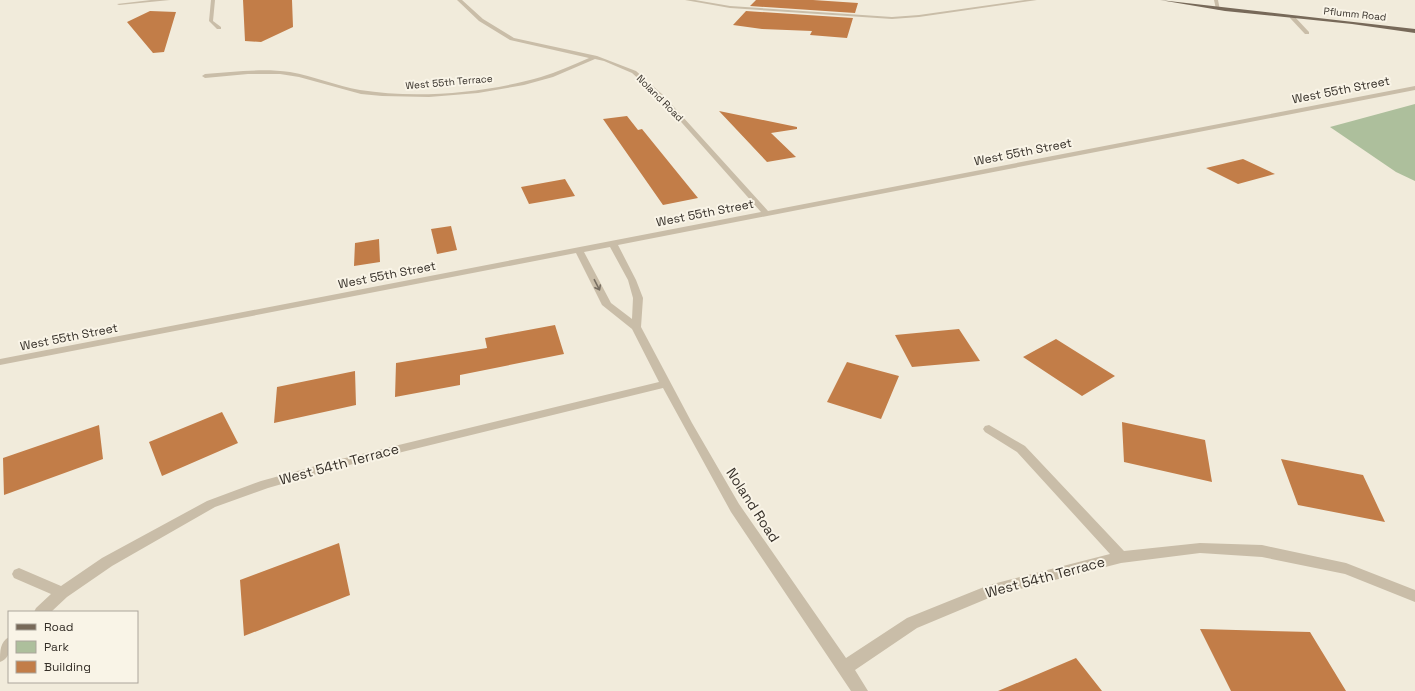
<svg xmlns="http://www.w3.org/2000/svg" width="1415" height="691" viewBox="0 0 1415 691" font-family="'Space Grotesk',sans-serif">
<rect width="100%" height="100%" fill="#f1ebdb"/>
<path fill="#adbf9c" d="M1415,104V181L1396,172L1330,127Z"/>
<path fill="#c27d48" d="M243,0H292L293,27L261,42L245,41Z
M756,0H813L858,3L855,13L750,6Z
M150,11L176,12L164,52L153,53L127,22Z
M746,11L853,18L847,38L810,35L812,31L762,29L733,25Z
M719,111L797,127V129L771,133L796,157L767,162Z
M627,116L638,130L642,129L698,198L663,205L603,119Z
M1243,159L1275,174L1238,184L1206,168Z
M565,179L575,196L529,204L521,187Z
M451,226L457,250L437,254L431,229Z
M379,239L380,262L354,266L355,243Z
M555,325L564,354L460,375V385L395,397L396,363L487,348L485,338Z
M959,329L980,361L912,367L895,335Z
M1056,339L1115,376L1082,396L1023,357Z
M847,362L899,376L881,419L827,402Z
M355,371L356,405L274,423L277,387Z
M222,412L238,443L162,476L149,442Z
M1122,422L1205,440L1212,482L1124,462Z
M99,425L103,459L4,495L3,458Z
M1281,459L1363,475L1385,522L1298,505Z
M339,543L350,595L244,636L240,580Z
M1200,629L1310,632L1346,691H1231Z
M1076,658L1102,691H998Z"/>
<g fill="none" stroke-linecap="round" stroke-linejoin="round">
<path fill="#c9bda8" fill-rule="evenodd" d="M151,0H170L119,5L117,4Z
M211,0H215L213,21L221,27V29H217L209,21Z
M457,0H462L483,19L514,38L597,56L636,71L663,95L768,211L1415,86V90L618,245L636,280L643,298L641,327L692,423L739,504L846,658L907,618L989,585L1110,554L1017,452L985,432L983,429L985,426L989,425L1025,446L1124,551L1200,543L1262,545L1346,563L1415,590V602L1345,574L1262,557L1200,553L1121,563L996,595L917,628L855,670L868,691H851L731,512L663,388L341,467L268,488L215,507L112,566L67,597L51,612H34L36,608L51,594L14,578L12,574L14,570L19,568L61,586L102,558L207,501L261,481L341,459L659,382L632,329L602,305L576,253L0,365V359L761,212L659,97L632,73L604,61L595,59L553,77L524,85L478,93L429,97L382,96L361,94L299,77L280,74H248L205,78L202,76L205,74C233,72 262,68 290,72C314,76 336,86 360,90C417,99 486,93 541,77C557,72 573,65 589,58L510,40L479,21ZM610,247L628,280L633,298L632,319L611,303L584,252Z
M685,0H695L730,6L892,17L919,15L1025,0H1037L919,17L892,19L730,8Z
M1214,0H1218L1220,10L1216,9Z
M1290,16H1294L1309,32V34H1305L1290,18Z
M9,637C9,648 12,657 0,662C0,651 0,642 9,637Z"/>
<path fill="#776959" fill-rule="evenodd" d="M1160,0L1415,29V33L1352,24L1225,11Z"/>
</g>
<defs><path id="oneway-shaft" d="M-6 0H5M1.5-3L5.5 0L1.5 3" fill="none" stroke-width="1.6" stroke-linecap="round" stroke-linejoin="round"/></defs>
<use stroke="#786f62" href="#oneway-shaft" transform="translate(597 285) rotate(63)"/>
<g text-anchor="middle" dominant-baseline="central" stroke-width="4" stroke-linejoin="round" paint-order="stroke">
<g font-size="10" fill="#352f28" stroke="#f9f4e7">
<text transform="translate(1355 14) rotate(6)">Pflumm Road</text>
<text transform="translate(449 82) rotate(-5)">West 55th Terrace</text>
<text transform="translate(660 98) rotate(45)">Noland Road</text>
</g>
<g font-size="12" fill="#352f28" stroke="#f9f4e7">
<text transform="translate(1341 90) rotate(-11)">West 55th Street</text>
<text transform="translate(1023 152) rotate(-11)">West 55th Street</text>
<text transform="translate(705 213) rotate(-11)">West 55th Street</text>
<text transform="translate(387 275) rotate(-11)">West 55th Street</text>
<text transform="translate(69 337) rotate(-11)">West 55th Street</text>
</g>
<g font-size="14" fill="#352f28" stroke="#f9f4e7">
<text transform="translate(339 464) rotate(-15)">West 54th Terrace</text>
<text transform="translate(753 505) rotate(57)">Noland Road</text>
<text transform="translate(1045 577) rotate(-15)">West 54th Terrace</text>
</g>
</g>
<rect x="8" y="611" width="130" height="72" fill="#f9f4e7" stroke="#aba59b"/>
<rect x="16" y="624" width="20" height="6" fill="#776959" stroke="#aba59b"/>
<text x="44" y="631" font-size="12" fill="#352f28">Road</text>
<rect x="16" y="641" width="20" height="12" fill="#adbf9c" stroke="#aba59b"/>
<text x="44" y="651" font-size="12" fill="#352f28">Park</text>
<rect x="16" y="661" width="20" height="12" fill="#c27d48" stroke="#aba59b"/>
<text x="44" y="671" font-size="12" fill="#352f28">Building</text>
</svg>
